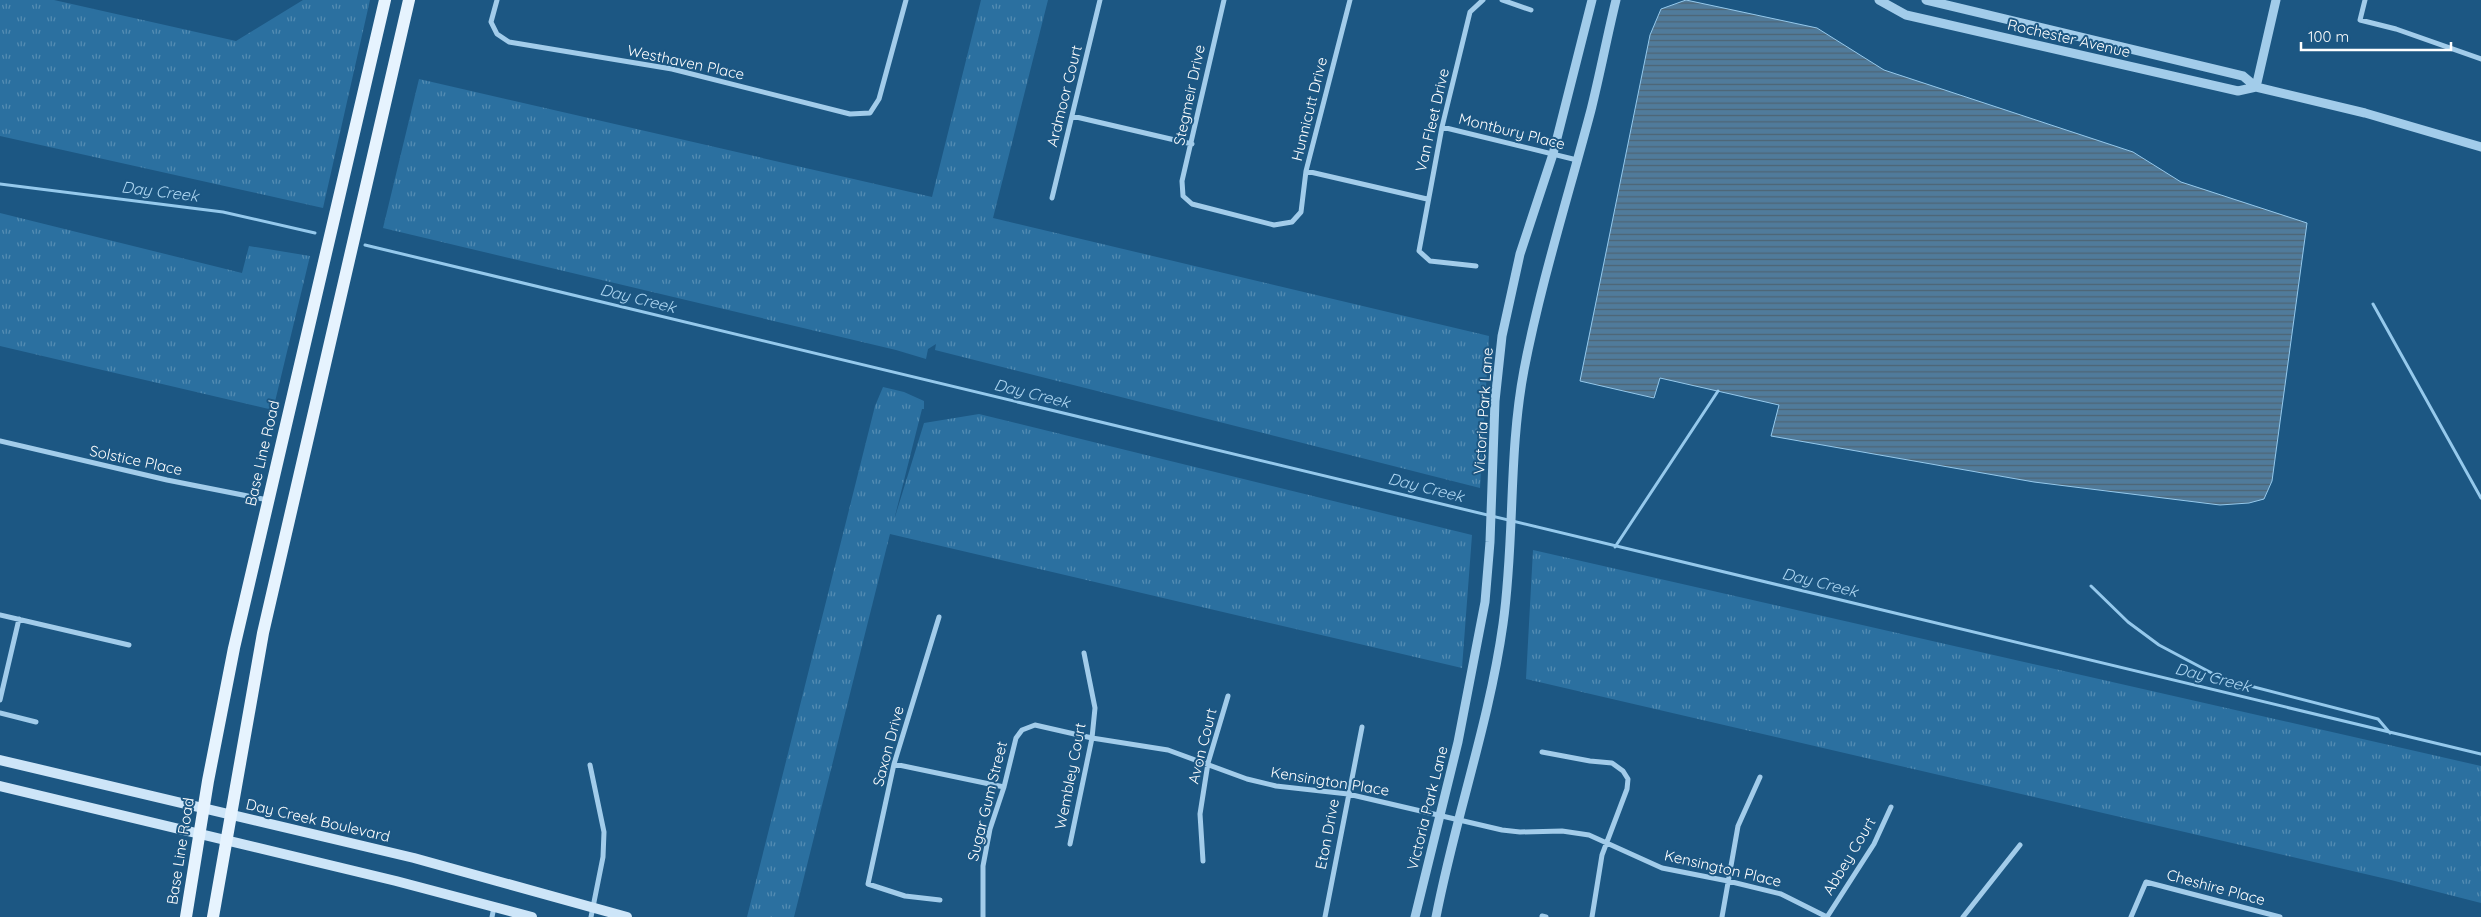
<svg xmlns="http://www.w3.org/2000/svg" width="2481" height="917" viewBox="0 0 2481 917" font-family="Quicksand,sans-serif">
<defs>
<pattern id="grass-tufts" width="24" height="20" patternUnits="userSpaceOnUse" patternTransform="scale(1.25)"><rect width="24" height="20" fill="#2b70a0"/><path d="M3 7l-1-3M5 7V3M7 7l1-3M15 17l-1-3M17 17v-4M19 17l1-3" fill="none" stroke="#558db3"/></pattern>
<pattern id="water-rules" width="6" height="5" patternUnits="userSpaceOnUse" patternTransform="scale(1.25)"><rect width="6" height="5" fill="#507b9b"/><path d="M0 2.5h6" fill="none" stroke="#4e6474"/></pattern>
</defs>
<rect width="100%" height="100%" fill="#1c5783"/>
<path fill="url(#grass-tufts)" d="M0,0H54L236,41L303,0H370L323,208L0,136Z
M981,0H1048L993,218L1489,336L1480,488L935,350L936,344L928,349L926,359L896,350L383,228L419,79L932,197Z
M0,213L242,273L249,246L310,256L273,410L0,346Z
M883,387L904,392L924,401V409H922L894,520L924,423L979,414L1472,535L1462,668L890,534L794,917H747L875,406Z
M1533,550L2481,766V903L2391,880L1526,679Z"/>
<path fill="url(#water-rules)" stroke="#95c9ec" d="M1686,0L1817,28L1884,70L2133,152L2181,182L2307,223L2272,481L2264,499L2249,503L2220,505L2034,482L1771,436L1779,405L1660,378L1654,398L1580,381L1650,35L1661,9Z"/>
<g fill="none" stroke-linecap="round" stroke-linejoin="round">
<path stroke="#95c9ec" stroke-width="3" d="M0,184L223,212L315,233
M365,245L2481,754
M2373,304L2481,498
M1615,547L1718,391
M2091,586L2128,622L2159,645L2223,679L2378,719L2390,733"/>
<path stroke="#a2ccea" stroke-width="5" d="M497,0L491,22L497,34L509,42L672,69L850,114L870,113L879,99L906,0
M1224,0L1182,181L1183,196L1192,204L1274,225L1292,222L1301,212L1306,171L1350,0
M1502,0L1531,10
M2365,0L2360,20L2396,29L2481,59
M1072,116L1192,144
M1442,127L1577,160
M1306,171L1427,199
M1052,198L1100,0
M1476,266L1430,261L1419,251L1442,127L1470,12L1483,0
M0,441L167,480L268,500
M0,615L129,645
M939,617L894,764L868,884L905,896L940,900
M0,700L19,619
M0,713L36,722
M1542,752L1590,761L1612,763L1623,771L1628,779L1627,789L1602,855L1592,917
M894,764L1004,787
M590,765L604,832L603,857L591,917
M1070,844L1092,738L1095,708L1084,653
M1203,861L1200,814L1208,763L1228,696
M1542,916L1546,917
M492,917L494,907
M983,917V866L990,829L1004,787L1016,738L1022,730L1035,725L1092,738L1168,750L1247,779L1276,786L1348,794L1502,830L1520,832L1562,831L1589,835L1662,868L1728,881L1781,894L1827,917
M1325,917L1362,727
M1722,917L1738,826L1760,777
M1827,917L1874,844L1891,807
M1963,917L2020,845
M2131,917L2146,882L2280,917"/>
<path stroke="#a2ccea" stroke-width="9" d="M1879,0L1906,15L1928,20L2238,91L2256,87
M1926,0L2243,76L2256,87L2365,113L2481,147
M2256,87L2276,0
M1415,917L1458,742L1485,602L1490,542L1495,401L1502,336L1520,254L1553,154L1592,0
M1436,917C1455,818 1489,724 1503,624C1515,540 1508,454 1524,370C1541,282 1568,197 1591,110C1600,74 1607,37 1616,0"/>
<path stroke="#cde5f8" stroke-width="10" d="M0,760L414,858L627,917
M0,786L396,881L532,917"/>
<path stroke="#e6f3fe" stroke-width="12" d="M186,917L208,781L234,648L385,0
M213,917L263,633L409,0"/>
</g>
<g text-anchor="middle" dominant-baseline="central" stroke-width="4" stroke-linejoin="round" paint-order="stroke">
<g font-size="15" fill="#fff" stroke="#1c5783">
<text transform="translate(2069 38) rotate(13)">Rochester Avenue</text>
<text transform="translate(686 62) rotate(12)">Westhaven Place</text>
<text transform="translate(1189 95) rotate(-78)">Stegmeir Drive</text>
<text transform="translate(1064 96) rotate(-76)">Ardmoor Court</text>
<text transform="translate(1309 109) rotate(-76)">Hunnicutt Drive</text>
<text transform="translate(1432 120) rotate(-77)">Van Fleet Drive</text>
<text transform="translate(1512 131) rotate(14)">Montbury Place</text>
<text transform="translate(1483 411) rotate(-86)">Victoria Park Lane</text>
<text transform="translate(262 453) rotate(-77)">Base Line Road</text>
<text transform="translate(136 460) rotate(12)">Solstice Place</text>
<text transform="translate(888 746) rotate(-75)">Saxon Drive</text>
<text transform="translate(1202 746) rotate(-76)">Avon Court</text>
<text transform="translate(1070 776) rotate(-79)">Wembley Court</text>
<text transform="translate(1330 781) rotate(9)">Kensington Place</text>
<text transform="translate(987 801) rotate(-76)">Sugar Gum Street</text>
<text transform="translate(1427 808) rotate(-76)">Victoria Park Lane</text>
<text transform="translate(318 820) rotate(13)">Day Creek Boulevard</text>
<text transform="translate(1327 834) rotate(-79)">Eton Drive</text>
<text transform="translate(180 851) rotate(-81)">Base Line Road</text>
<text transform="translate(1849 856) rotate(-59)">Abbey Court</text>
<text transform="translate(1723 868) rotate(13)">Kensington Place</text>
<text transform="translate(2216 887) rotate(15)">Cheshire Place</text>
</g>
<g font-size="16" font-style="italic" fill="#add6f2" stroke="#1c5783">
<text transform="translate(160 191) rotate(7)">Day Creek</text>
<text transform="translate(638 298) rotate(14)">Day Creek</text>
<text transform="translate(1032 393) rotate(14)">Day Creek</text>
<text transform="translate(1426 487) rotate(14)">Day Creek</text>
<text transform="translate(1820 582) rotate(14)">Day Creek</text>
<text transform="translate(2213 677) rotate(14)">Day Creek</text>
</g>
</g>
<path d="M2301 42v8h150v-8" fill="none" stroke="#ffffff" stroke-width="2.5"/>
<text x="2308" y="42" font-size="15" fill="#ffffff" stroke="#1c5783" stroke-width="4" paint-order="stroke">100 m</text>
</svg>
